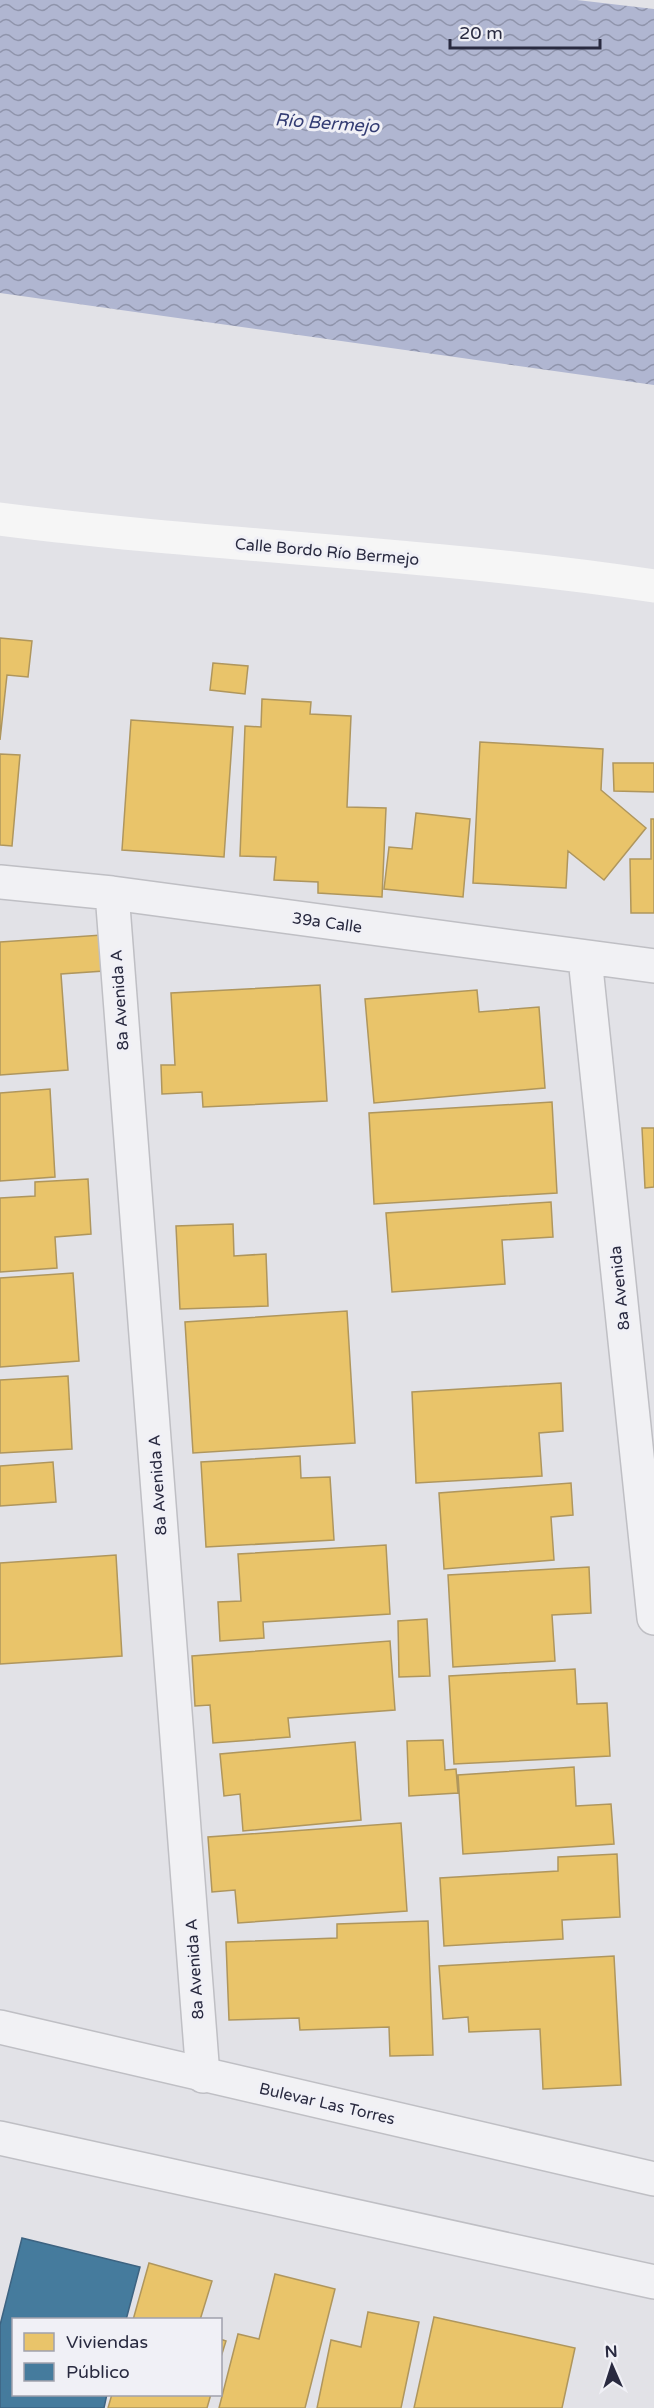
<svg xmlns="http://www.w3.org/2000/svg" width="654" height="2408" viewBox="0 0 654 2408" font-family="'Varela Round',sans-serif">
<defs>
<pattern id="water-waves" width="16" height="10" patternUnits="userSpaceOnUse" patternTransform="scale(1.5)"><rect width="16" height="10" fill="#b0b6d1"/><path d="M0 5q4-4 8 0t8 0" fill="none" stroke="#8f94ab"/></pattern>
</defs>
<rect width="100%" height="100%" fill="#e2e2e7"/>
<path fill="url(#water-waves)" d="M0,0H577L654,9V385L0,293Z"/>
<path fill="#e9c46a" stroke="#af965d" stroke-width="1.5" d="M0,638L32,641L28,677L7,675L0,740Z
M213,663L248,666L245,694L210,690Z
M262,699L311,702L310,714L351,716L347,807L386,808L382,897L318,893V882L274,880L276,857L240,856L245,726L261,727Z
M131,720L233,727L224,857L122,850Z
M480,742L603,749L601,790L646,828L604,880L568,851L566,888L473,883Z
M0,754L20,755L12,846L0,845Z
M613,763H654V792L614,791Z
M416,813L470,819L463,897L384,889L389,847L412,849Z
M651,819H654V913H631L630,859H651Z
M102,935L104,971L61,974L68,1070L0,1075V942Z
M320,985L327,1101L203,1107L202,1092L162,1094L161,1065H175L171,993Z
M477,990L479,1012L539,1007L545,1088L374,1103L365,999Z
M50,1089L55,1177L0,1181V1093Z
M552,1102L557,1193L374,1204L369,1113Z
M642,1128H654V1187L645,1188Z
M88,1179L91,1234L55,1237L57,1268L0,1272V1198L35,1196V1182Z
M551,1202L553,1237L502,1240L505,1284L392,1292L386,1213Z
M233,1224L234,1256L266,1254L268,1306L180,1309L176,1226Z
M73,1273L79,1361L0,1367V1278Z
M347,1311L355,1443L193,1453L185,1322Z
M68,1376L72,1449L0,1453V1380Z
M561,1383L563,1431L539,1433L542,1476L416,1483L412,1392Z
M300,1456L301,1478L330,1477L334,1540L206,1547L201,1462Z
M53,1462L56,1502L0,1506V1466Z
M571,1483L573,1515L551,1517L554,1560L444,1569L439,1493Z
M386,1545L390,1614L263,1622L264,1638L220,1641L218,1602L241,1601L238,1554Z
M116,1555L122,1656L0,1664V1563Z
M589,1567L591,1613L552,1615L555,1661L453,1667L448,1575Z
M427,1619L430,1676L399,1677L398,1621Z
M390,1641L395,1710L288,1718L290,1737L213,1743L210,1705L195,1706L192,1656Z
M575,1669L577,1704L607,1703L610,1756L454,1764L449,1676Z
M443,1740L445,1770L456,1769L458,1793L409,1796L407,1741Z
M355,1742L361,1820L243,1831L240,1794L224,1796L220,1754Z
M574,1767L576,1806L611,1804L614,1844L463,1854L458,1775Z
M401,1823L407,1911L238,1923L235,1890L212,1892L208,1837Z
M617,1854L620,1917L562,1920L563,1939L444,1946L440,1878L558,1871V1857Z
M428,1921L433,2055L390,2056L389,2027L300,2030L299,2018L229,2020L226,1942L337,1938V1924Z
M614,1956L621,2085L543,2089L540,2029L469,2032L468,2017L443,2019L439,1966Z
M149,2263L212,2281L200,2320H133Z
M275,2274L335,2289L305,2408H219L238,2334L259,2339Z
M368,2312L419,2322L401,2408H317L331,2340L361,2347Z
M434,2317L575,2348L562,2408H414Z
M220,2339L226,2341L220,2360Z
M112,2394H211L207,2408H108Z"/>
<path fill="#457b9d" stroke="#3d6381" stroke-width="1.5" d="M22,2238L140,2267L126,2320H14V2394H107L104,2408H0V2325Z"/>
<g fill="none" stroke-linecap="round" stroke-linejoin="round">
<defs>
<path id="minor" d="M0,882L112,893L654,966
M112,893L203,2076
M585,958L654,1618"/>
<path id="tertiary" d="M0,2027L654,2179
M0,2138L654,2282"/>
</defs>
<use href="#minor" stroke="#bfbfc4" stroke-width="36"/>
<use href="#tertiary" stroke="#bfbfc4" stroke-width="36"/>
<use href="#minor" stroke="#f1f1f4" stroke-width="33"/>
<use href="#tertiary" stroke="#f1f1f4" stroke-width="33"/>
<path stroke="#f6f6f6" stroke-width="33" d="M0,519C217,547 437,553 654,586"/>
</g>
<g text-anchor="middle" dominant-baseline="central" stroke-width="6" stroke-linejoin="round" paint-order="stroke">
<g font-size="16" fill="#292a40" stroke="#f0f0f6">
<text transform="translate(327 552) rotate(5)">Calle Bordo Río Bermejo</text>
<text transform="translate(327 923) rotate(8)">39a Calle</text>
<text transform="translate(120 1000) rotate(-94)">8a Avenida A</text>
<text transform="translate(620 1288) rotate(-96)">8a Avenida</text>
<text transform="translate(158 1485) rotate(-94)">8a Avenida A</text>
<text transform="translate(195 1969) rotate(-94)">8a Avenida A</text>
<text transform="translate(327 2104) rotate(13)">Bulevar Las Torres</text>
</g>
<g font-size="18" font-style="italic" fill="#333c73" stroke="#f0f0f6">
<text transform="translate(327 123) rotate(4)">Río Bermejo</text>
</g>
</g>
<rect x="12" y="2318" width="210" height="78" fill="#f0f0f6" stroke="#a0a1ad" stroke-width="1.5"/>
<rect x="24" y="2333" width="30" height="18" fill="#e9c46a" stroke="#a0a1ad" stroke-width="1.5"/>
<text x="66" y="2348" font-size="18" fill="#292a40">Viviendas</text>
<rect x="24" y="2363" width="30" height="18" fill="#457b9d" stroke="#a0a1ad" stroke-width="1.5"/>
<text x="66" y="2378" font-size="18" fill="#292a40">Público</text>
<g transform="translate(612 2366) rotate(357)" stroke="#f0f0f6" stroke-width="4.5" paint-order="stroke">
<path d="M0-4.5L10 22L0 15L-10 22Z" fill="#292a40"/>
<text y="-9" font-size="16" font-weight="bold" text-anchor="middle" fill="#292a40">N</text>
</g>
<path d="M450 39v9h150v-9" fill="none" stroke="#292a40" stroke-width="3"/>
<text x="459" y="39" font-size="18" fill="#292a40" stroke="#f0f0f6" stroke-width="4.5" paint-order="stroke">20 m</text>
</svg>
